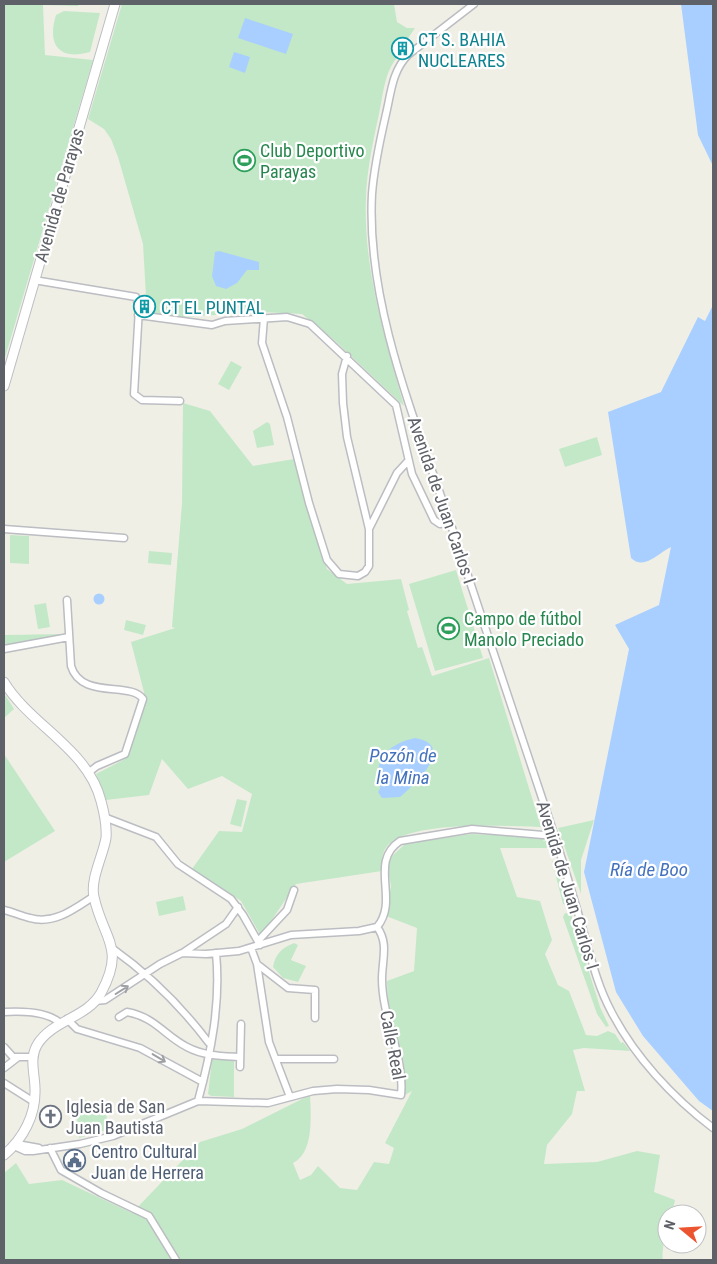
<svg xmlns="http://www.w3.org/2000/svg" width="717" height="1264" viewBox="0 0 717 1264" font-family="'Roboto Condensed',sans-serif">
<rect width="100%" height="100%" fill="#f0efe6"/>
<path fill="#c3e8c7" d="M4,4H76L79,6L43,5L45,55L93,60L4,361Z
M122,4H394L397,22L407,28H415L400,50L402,52C384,69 384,92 379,114C373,142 367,169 366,197C363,269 385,338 404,406L334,340L302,314L261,312L184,317L147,314L143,244L118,157L111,139L104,129L88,119Z
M64,11L100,13L90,52C58,61 47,44 56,15Z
M231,361L242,367L229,390L218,384Z
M183,403L210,411L253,466L294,459L327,569L347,584L401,579L409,610L407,611L418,648L422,647L432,676L489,658L541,827C507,826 412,820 388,845C381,853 382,861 382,871L296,884L261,936L241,901L192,869L219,831L242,832L252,794L222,776L188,789L162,759L149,795L106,800L96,774L125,759L146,700L131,642L175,628L172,627L182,503Z
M267,422L270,424L274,445L257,448L253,431Z
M597,437L602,455L565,467L559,449Z
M10,535L29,536V564L10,563Z
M149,551L172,553L171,565L148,563Z
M456,570L483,658L435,671L409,584Z
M46,603L50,627L38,629L34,605Z
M126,620L146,625L143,635L124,630Z
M65,634L4,646V635Z
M4,693L14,709L4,718Z
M4,754L55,831L4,862Z
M237,799L247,801L241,827L230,824Z
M594,820L581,860V894L558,828Z
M472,834L542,837L544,842L545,840L549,841L553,854L546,846L547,848H500L517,897L540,901L552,940L545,954L558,985L569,991L586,1035L597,1036L608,1031L615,1034L621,1043L623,1042L630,1051L584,1048L573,1050L585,1091H577L572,1114L547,1145L544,1164L597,1162L637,1151L660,1155L654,1192L675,1200L672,1214H667C667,1225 661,1255 663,1260H4V1173L16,1163L29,1184L62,1180L132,1213L200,1142L242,1129L310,1095C311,1116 314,1153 293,1163L300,1180L311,1175L318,1166L340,1188L357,1190L374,1162L389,1164L394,1148L385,1143L412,1091L405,1095L404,1063L388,1012L387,981L414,971L417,928L386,916L391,886L388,870L389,859L406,843Z
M552,861H554L569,906L563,904Z
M183,896L186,910L159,916L156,902Z
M565,913L571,914L600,1007L609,1026L606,1027L597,1014L563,917Z
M294,943L298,945L291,960L306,966L298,982L283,978L273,967C275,954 282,948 294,943Z
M212,1060H234V1097L211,1096L208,1094Z
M85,1100L104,1108L110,1129L79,1138C76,1122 76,1113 85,1100Z"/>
<path fill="#a8cfff" d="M681,4H713V166L698,135Z
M245,18L293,34L286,54L238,38Z
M234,52L250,57L245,73L229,67Z
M219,251L259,262V270H247L237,283L226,289L216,286L212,276L215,252Z
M713,305V1111L699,1101L643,1036L616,992L584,872L629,649L615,625L659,605L671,547C658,553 644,571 631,558L608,412L661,392L698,317L705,321Z
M93.5 599a5.5 5.5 0 1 1 11 0a5.5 5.5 0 1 1-11 0Z
M415,738C458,745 414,785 400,797L382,798L378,792C382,786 380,784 379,777C375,754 396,742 415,738Z"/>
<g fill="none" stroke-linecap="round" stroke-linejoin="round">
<defs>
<path id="street" d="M474,4L408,55C392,71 391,93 386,114C380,140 374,167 372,194C366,305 416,422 451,525C482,617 512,709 543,801C557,841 569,882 581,923C590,953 596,983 611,1011C634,1056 673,1098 713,1128
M34,280L136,297L139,308L134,394L142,400L180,401
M138,315L212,325L225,321L287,317L310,324L396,405L412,474L434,520L440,524L450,523
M264,318L262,343L287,417L309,503L327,560L339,574L358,576L365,572L369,566V529L347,437L343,403L342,374L347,356
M4,529L124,538
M369,529L397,473L408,461
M67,600L71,666C81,700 131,681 143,699L125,754L97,766L88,773
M4,649L69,637
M104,817L156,837L178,864L231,899L243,915L260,945
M4,910C13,912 21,916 30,918C54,925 74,909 94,896
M377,927C400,900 368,862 400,841L472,829L555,836
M258,941L287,910L294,890
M251,948L257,964L269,1042L290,1097
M113,949C151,976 181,1006 209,1043
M184,952L226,924L238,907
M257,964L288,988L315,990V1018
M95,1001L105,1000L160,964L182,953L206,954L239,951L291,935L359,931L377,927
M4,1012C21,1011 47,1011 60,1023
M119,1017L127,1012C155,1017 165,1036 187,1047C204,1056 221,1056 240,1057
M67,1019L77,1029L140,1048L203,1082
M4,1047L13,1057H33
M276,1059H334
M240,1067L241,1024
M4,1068L17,1058
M4,1083L34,1102
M198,1101C211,1053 221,1003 216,953
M17,1144L39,1148
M14,1146L25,1151H33L80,1144L113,1136L198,1101L268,1103L313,1091L337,1089L369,1090L401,1095C405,1056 382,1019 382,979C382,960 389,943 377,927
M50,1148L61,1170L101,1193L149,1216L176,1260"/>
<path id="secondary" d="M4,386L115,4
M4,682C30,725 88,749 101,801C104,812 107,826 106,838C103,856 90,879 94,897C103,939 126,947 101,993C87,1018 52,1020 37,1045C29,1059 35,1074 35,1089C36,1115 23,1139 4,1155"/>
</defs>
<use href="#street" stroke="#bbbdc2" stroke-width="9"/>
<use href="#secondary" stroke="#bcbec4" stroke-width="11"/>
<use href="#street" stroke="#fff" stroke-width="6"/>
<use href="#secondary" stroke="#fff" stroke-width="9"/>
</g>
<defs><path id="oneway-shaft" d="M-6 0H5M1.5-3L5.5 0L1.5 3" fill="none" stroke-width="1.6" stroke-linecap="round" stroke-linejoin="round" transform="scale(1.25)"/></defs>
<g stroke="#9ea0a4">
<use href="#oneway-shaft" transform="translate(122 990) rotate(-32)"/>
<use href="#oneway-shaft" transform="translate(159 1058) rotate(31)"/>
</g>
<defs>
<symbol id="building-ring" viewBox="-11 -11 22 22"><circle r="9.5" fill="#fff" stroke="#0f9aa8" stroke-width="1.5"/><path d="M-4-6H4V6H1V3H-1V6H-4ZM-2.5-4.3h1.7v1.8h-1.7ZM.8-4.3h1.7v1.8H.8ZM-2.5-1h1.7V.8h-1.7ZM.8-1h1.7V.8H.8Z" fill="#0f9aa8"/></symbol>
<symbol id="stadium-ring" viewBox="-11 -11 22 22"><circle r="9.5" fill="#fff" stroke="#2e9e5b" stroke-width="1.5"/><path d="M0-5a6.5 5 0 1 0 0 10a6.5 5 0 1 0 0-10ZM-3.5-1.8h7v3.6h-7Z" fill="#2e9e5b"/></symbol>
<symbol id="church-ring" viewBox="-11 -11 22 22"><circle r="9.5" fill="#fff" stroke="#6b7280" stroke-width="1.5"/><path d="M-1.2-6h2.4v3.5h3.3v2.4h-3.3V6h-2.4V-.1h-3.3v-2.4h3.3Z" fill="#6b7280"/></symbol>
<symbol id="civic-ring" viewBox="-11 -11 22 22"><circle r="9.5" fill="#fff" stroke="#5c6f8a" stroke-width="1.5"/><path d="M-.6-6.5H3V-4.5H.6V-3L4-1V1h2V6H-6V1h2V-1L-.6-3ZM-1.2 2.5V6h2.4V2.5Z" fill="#5c6f8a"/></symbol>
</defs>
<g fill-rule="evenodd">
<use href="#building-ring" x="390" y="36" width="25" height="25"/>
<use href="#stadium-ring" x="232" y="148" width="25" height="25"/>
<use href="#building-ring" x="132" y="294" width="25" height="25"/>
<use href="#stadium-ring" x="436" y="616" width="25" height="25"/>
<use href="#church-ring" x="38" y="1104" width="25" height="25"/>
<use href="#civic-ring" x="62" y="1148" width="25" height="25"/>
</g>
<g text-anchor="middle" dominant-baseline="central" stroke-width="4.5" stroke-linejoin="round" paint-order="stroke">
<g font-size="18" fill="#0d838f" stroke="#fff" text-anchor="start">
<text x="418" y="39">CT S. BAHIA<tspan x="418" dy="21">NUCLEARES</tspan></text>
<text x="161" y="307">CT EL PUNTAL</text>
</g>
<g font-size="18" fill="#27864d" stroke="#fff" text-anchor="start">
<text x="260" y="150">Club Deportivo<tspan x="260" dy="21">Parayas</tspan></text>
<text x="464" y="618">Campo de fútbol<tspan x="464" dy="21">Manolo Preciado</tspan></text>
</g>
<g font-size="18" fill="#5e6167" stroke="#fff">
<text transform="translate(59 195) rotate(-74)">Avenida de Parayas</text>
<text transform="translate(442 500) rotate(71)">Avenida de Juan Carlos I</text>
<text transform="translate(568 885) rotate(73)">Avenida de Juan Carlos I</text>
<text transform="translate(393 1045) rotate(79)">Calle Real</text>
</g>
<g font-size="18" fill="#5b616d" stroke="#fff" text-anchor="start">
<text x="66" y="1106">Iglesia de San<tspan x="66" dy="21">Juan Bautista</tspan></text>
</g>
<g font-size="18" fill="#4e5e75" stroke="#fff" text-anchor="start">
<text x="91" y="1151">Centro Cultural<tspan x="91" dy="21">Juan de Herrera</tspan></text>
</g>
<g font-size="19" font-style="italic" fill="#4472bd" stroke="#fff">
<text x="403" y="755">Pozón de<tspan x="403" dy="22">la Mina</tspan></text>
<text x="649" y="869">Ría de Boo</text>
</g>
</g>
<rect width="717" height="1264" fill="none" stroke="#5e6167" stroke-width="10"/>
<g transform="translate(682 1229) rotate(288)"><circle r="24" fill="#ffffff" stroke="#bfc0c2"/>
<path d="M0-4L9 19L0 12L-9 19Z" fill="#ec5430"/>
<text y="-8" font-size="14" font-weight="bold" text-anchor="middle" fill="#5e6167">N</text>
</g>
</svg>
